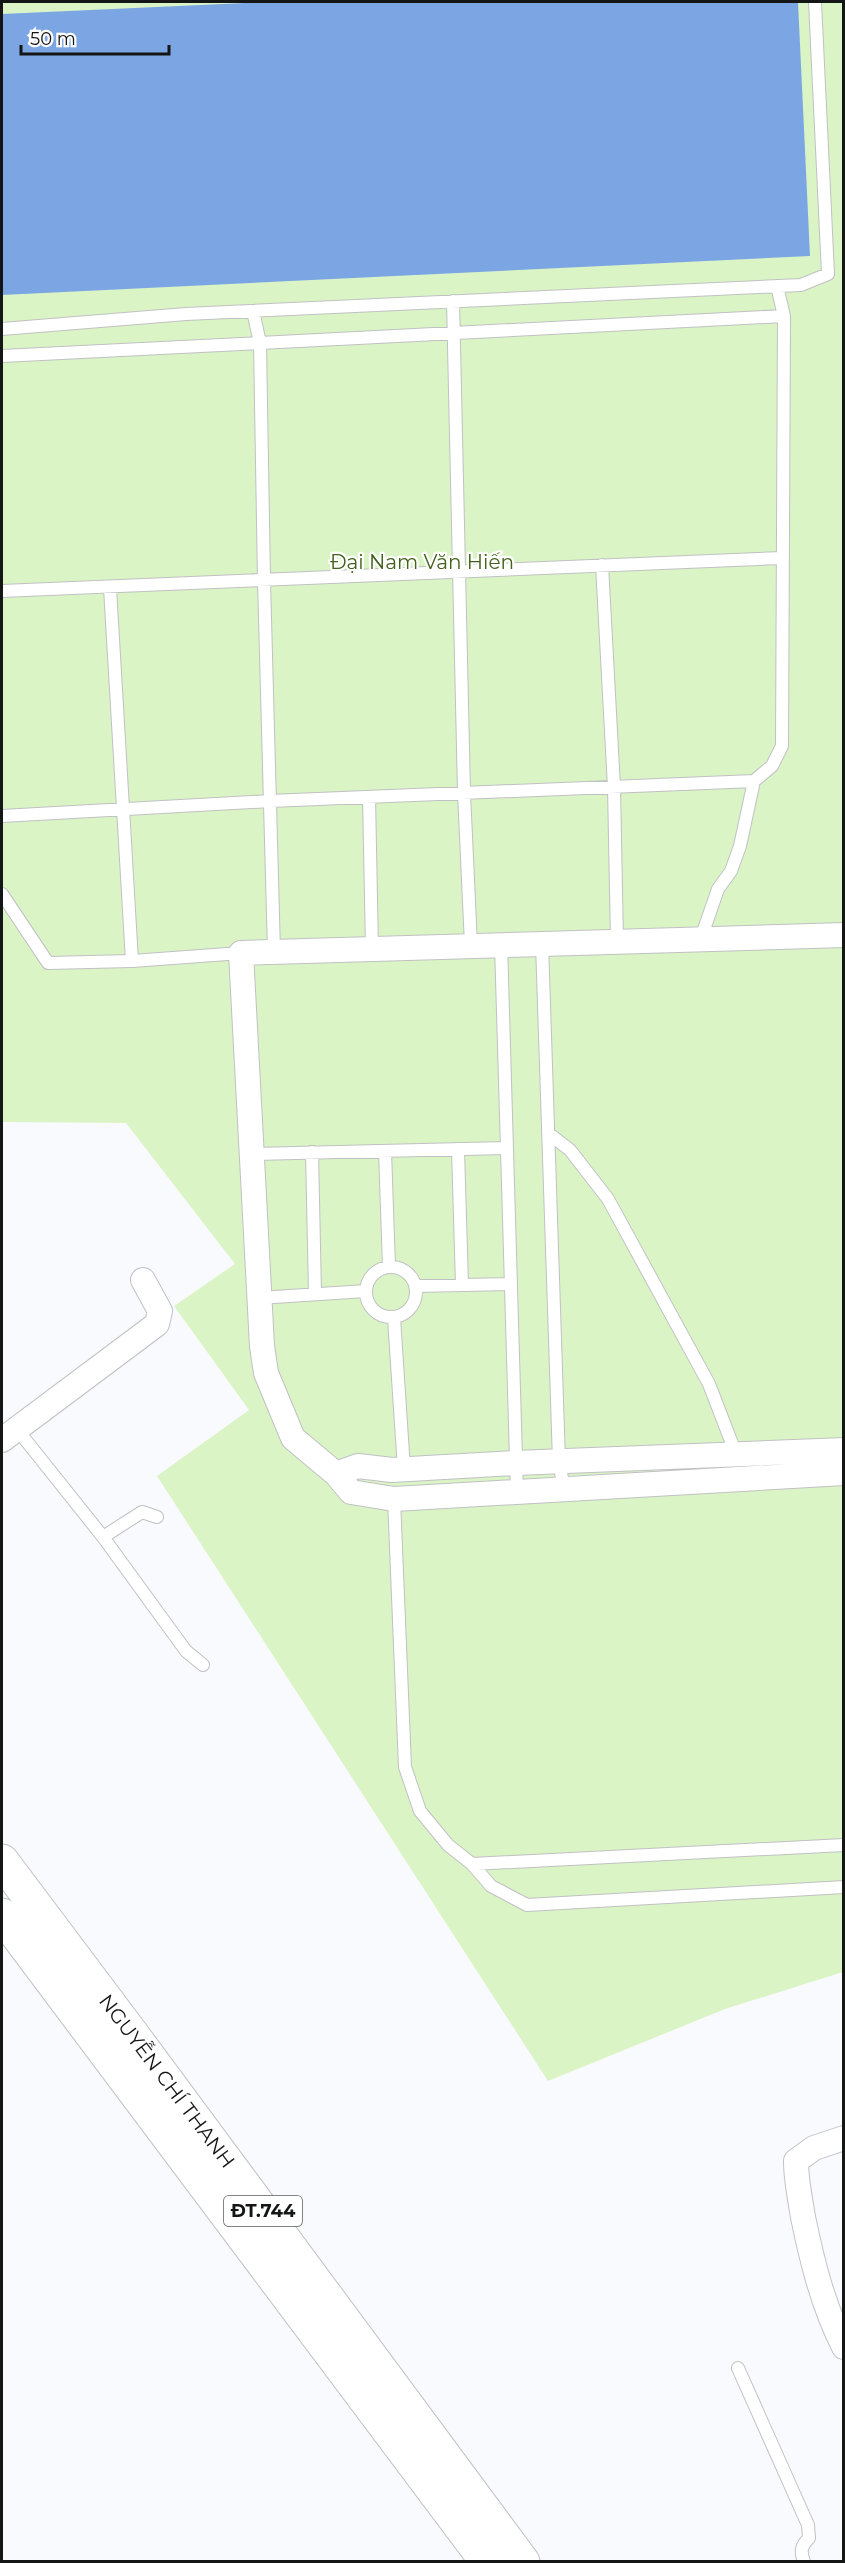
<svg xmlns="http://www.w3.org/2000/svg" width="845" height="2563" viewBox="0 0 845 2563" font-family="Montserrat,sans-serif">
<rect width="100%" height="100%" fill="#f9fafd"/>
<path fill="#dbf4c6" d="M2,2H843V1972L725,2009L548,2081L157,1476L249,1410L174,1306L235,1264L126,1123L2,1122Z"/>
<path fill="#7ca6e3" d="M269,2H798L810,256L2,295V14Z"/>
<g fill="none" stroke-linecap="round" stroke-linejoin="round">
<defs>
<path id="service" d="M453,301L464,793L471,945
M253,311L260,343L784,316
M2,329L186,314L801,285L828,274L815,2
M2,356L260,343L264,581L274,952
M602,565L614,787L617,942
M110,588L132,961
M2,591L782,558
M369,797L372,949
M2,816L270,801L754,781
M2,894L48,963L132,961L241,953
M700,941L718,889L731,871L740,846L754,781L772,766L782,746L784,316L777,286
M501,944L517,1493
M542,944L559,1461L564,1490
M548,1133L570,1150L608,1199L709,1384L736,1454
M458,1149L462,1285
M385,1151L389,1267
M312,1152L315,1294
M252,1154L506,1148
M366 1292a25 25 0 1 1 50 0a25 25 0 1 1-50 0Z
M416,1286L510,1284
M259,1298L366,1291
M394,1318L404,1469
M16,1428L103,1537L186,1651L203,1665
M394,1499L405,1767L420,1811L448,1845L472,1864L491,1886L527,1905L844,1887
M103,1537L142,1512L157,1517
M472,1864L844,1845
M738,2368L808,2525L809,2538C801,2546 800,2551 804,2562"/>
<path id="minor" d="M844,935L241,953L262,1346L266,1373L293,1438L336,1474L351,1492L394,1499L844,1473
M2,1440L157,1324L160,1311L143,1280
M336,1474L358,1466L392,1470L515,1463L844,1450
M844,2138L814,2148L796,2161C796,2180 800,2198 803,2217C812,2261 823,2306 844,2347"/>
<path id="primary" d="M2,1861L135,2038L523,2562
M2,1915L487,2562"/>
</defs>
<use href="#service" stroke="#c0c1c4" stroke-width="14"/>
<use href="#minor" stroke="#c0c1c4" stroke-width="26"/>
<use href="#primary" stroke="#c0c1c4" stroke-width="35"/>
<use href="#service" stroke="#fff" stroke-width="12"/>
<use href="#minor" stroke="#fff" stroke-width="24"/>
<use href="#primary" stroke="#fff" stroke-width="33"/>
</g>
<g text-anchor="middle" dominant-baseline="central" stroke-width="4.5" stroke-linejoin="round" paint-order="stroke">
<rect fill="#fff" stroke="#5a5b5b" stroke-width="1.5" x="224" y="2196" width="78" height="30" rx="4.5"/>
<g font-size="18" font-weight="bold" fill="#141515">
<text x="263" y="2211">ĐT.744</text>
</g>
<g font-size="20" fill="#43621c" stroke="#fff">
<text x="422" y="562">Đại Nam Văn Hiến</text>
</g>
<g font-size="20" fill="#141515" stroke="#fff">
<text transform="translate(167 2081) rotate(53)">NGUYỄN CHÍ THANH</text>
</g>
</g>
<rect width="845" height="2563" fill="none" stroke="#141515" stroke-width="6"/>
<path d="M21 45v9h148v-9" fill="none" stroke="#141515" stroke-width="3"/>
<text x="30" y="45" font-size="18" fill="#141515" stroke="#ffffff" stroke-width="4.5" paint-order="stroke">50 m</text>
</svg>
